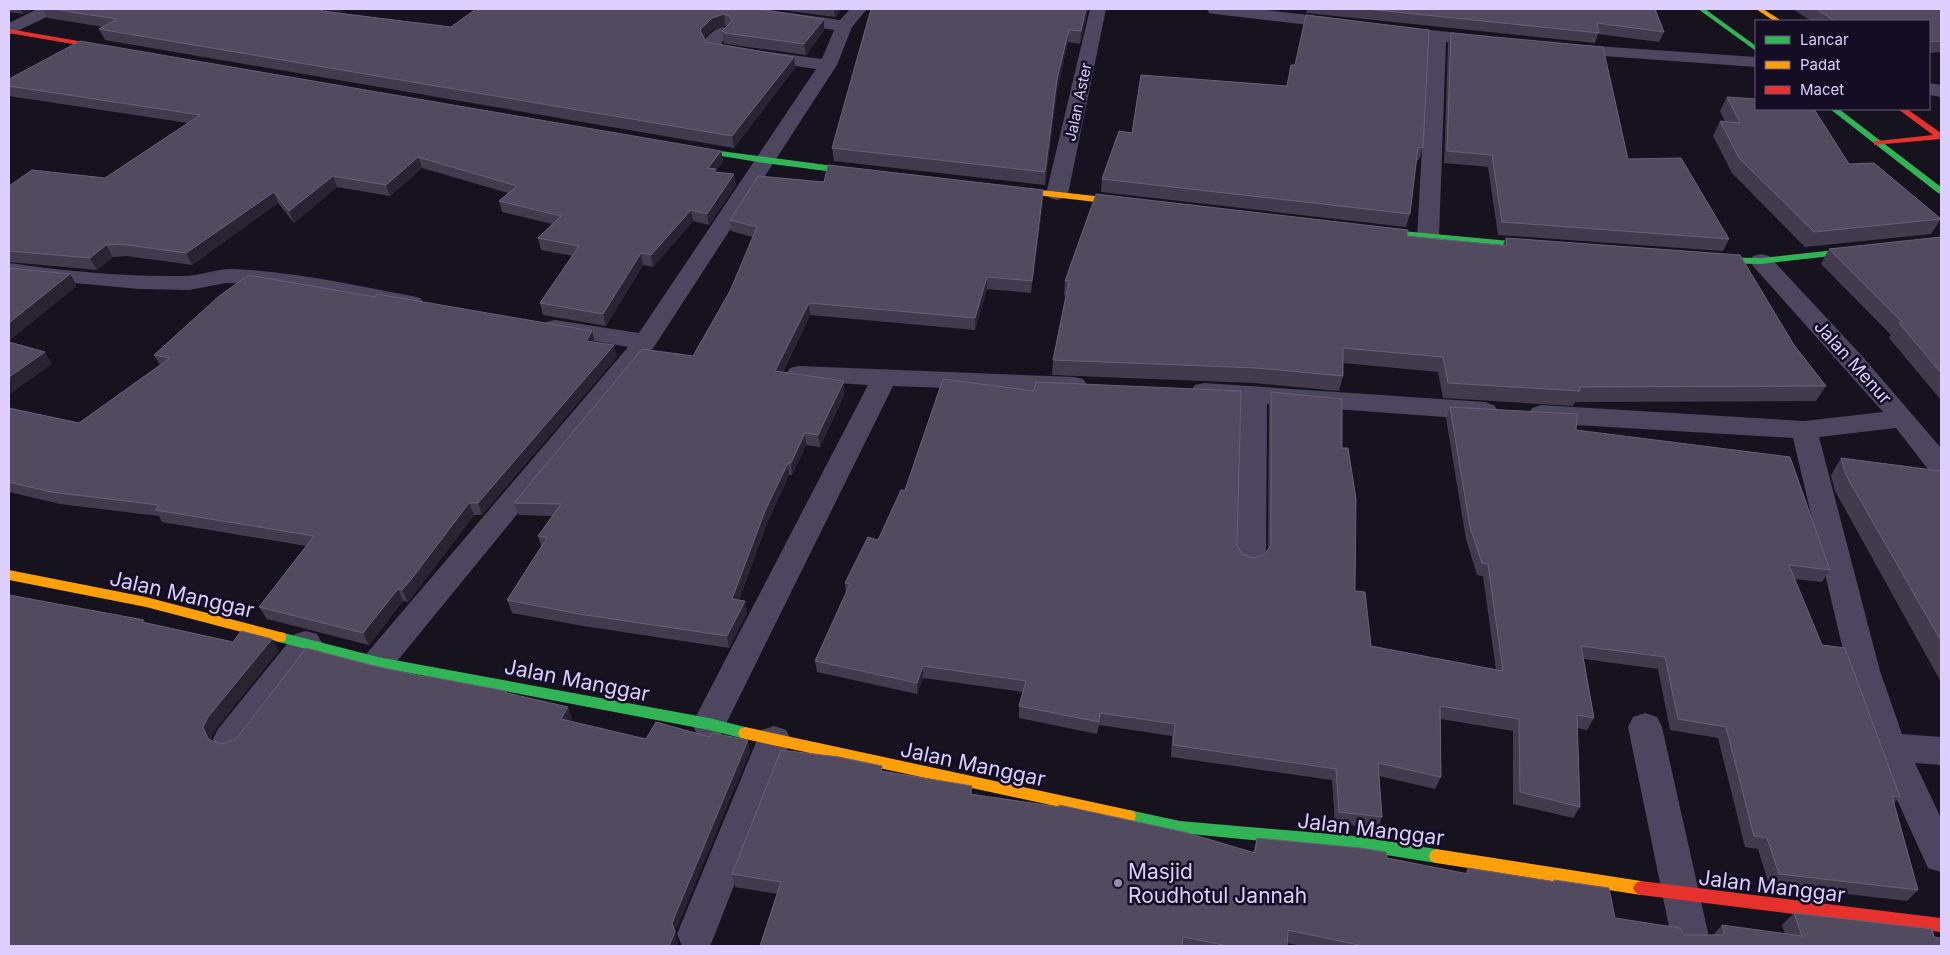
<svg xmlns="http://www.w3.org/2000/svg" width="1950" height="955" viewBox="0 0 1950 955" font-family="Inter,sans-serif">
<rect width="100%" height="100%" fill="#16121e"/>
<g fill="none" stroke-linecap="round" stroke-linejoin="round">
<path fill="#4c465f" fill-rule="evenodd" d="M37,9H57L55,13L9,35V23Z
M722,9H762L840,20L850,9H867L852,27L837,65L654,347L389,671L378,675L367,671L362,662L367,653L628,347L546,332L543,327L546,322L555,320L639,333L816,69L717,55C708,52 706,50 703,42C710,33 718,25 729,28L732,32L721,43L726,46L822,59L834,30L730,14L724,13Z
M1090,9H1106L1068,194L1064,198L1057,200L1050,198L1046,194Z
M1207,9H1256L1343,19L1349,20L1352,24L1349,28L1343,29L1215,14L1209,13Z
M1393,26L1487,36L1493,37L1496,41L1493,45L1487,46L1446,42L1439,238L1436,243L1428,245L1420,243L1417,238L1428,40L1387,35L1384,31L1387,27Z
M1567,44L1756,57V67L1561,53L1558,49L1561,45Z
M1929,83L1941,85V97L1929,95Z
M1761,254L1769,256L1862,356L1941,448V475L1931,473L1896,428L1819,437L1880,671L1902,734L1941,737V765L1915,763L1941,818V872L1928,868L1873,747L1848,671L1793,438L1541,423L1532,420L1528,414L1532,408L1541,405L1804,421L1883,412L1753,266L1750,261L1753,256Z
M9,263C66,271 125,277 183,276C200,276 215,269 232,269C292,271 353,285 412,296L420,298L424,303L420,308L412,310L322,293L255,284L226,283L189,290L139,289L9,277Z
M799,366L1074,377L1083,379L1087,385L1083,391L1074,393L893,386L721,734L709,738L697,734L692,724L868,385L790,380L786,374L790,368Z
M1204,383L1485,402L1494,405L1498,411L1494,417L1485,420L1267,404L1266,557L1261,565L1251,568L1241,565L1236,557L1241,402L1195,397L1191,391L1195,385Z
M306,631L317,634L322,643L317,652L242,749L230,753L218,749L213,739L218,729L295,634Z
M1645,713L1657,717L1662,727L1711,946H1673L1628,727L1633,717Z
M774,726L786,730L791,740L715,934L710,946H682L677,934L757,740L762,730Z"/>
<path fill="#30b455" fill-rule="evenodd" d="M1698,9H1705L1756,46V51Z
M1830,109H1839L1941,187V194L1938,193Z
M682,146L865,170L869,173L865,176L764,163L685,150H682Z
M1370,228L1541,244L1546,247L1541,250L1367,233L1366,231Z
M1863,247L1868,250L1866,252L1761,264L1706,263L1701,260L1706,257L1761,258Z
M280,632L378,657L709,718L745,727L750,729L752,733L750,737L745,739L709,730L378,667L275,641L274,637L275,633Z
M1129,810L1180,821L1355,836L1436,849L1441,851L1443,856L1441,861L1436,863L1355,850L1180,833L1124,821L1122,816L1124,811Z"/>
<path fill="#ff9f0a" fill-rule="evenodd" d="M1756,9H1763L1782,21H1774Z
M1005,186L1131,200L1135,203L1131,206L1002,191V187Z
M9,570L146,597L280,632L285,633L286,637L285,641L280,642L146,607L9,580Z
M745,727L1129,810L1134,811L1136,816L1134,821L1129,822L745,739L740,737L738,733L740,729Z
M1436,849L1641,881L1646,883L1649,888L1646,893L1641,895L1436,863L1431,861L1429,856L1431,851Z"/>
<path fill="#e5322d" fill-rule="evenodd" d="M9,29L113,47L117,49L113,51L9,33Z
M1898,109H1907L1941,133V139L1874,145V141H1877L1933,135Z
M1641,881L1941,918V932L1641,895L1636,893L1633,888L1636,883Z"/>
</g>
<path fill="#423b4d" d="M9,9H34L23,14L9,12Z
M43,9H346L339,13L451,27L755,9L824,30L806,55L727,44L724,43L722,31L727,26H725L713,29L704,38L706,42L794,57L795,68L734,148L105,40L99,29L103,27L48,18Z
M774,9H841L835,17Z
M1088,9L1080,44L1068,42L1057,91L1045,185L834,161L832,148Z
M1307,9H1655L1664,32L1659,42L1598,34L1595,43L1306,13Z
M1793,9H1941V52L1929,53V21H1811Z
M1451,33L1628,159L1729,239L1723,251L1498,235L1488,167L1444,163L1448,44Z
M9,79L721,151L723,162L716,171V172L736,185L709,225L693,221L653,267L643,265L606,326L543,315L540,303L573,256L541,250L538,238L552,224L502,212L499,201L508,193L422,168L390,196L337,187L294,223L278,203L192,265L127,256L113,257L97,270L9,262V186L105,178L188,123L9,96Z
M1727,97L1849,164L1941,219L1931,234L1805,247L1732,173L1713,136L1720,121L1725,122L1720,111Z
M1132,133L1423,148L1419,160H1416L1410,214L1406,227L1101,192L1102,179Z
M824,182L1043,190V202L1031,293L987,289L975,330L810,315L783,372L845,393L820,447L806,445L792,475H789L767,523L739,600L745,601L747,613L729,648L583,626L512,613L507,600L541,546L538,536L552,516L519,515L514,503L693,356L730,291L753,237L731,231L730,220Z
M1407,236L1503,245L1506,238L1794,345L1826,386L1816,401L1575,402L1573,406L1443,398L1438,372L1343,363V376L1339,391L1254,383L1052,375L1053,360L1066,296L1064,295L1065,281Z
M1941,237V400L1889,338L1891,335L1821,264L1829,249Z
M375,297L592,331L595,342L617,357L482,515H474L415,593L408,602L403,601L369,645L267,619L259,607L306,546L162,522L159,516L60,504L9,492V408L79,423L160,365L154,355Z
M1271,392L1342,448L1355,591L1371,646L1496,670L1483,576L1477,575L1466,539L1446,418L1450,407L1576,430L1830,570L1822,582L1794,579L1822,645L1900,797L1894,803L1918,890L1907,901L1769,885L1758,849L1745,847L1718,738L1670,730L1658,669L1584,659L1594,718L1587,730L1577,728L1580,807L1573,818L1513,804V731L1441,719V777L1435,789L1379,776L1382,817L1378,829L1335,823L1332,780L1171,757L1172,736L1099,725L1097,734L1019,718V706L1023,692L923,678L917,694L817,672L815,661L846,593L845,583L878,540L1237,545L1242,554L1253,558L1264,555L1268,549L1269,404Z
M1841,458L1941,471V682L1835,491L1831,475Z
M882,766V771L972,786V794L1253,852L1257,838L1387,858L1465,873L1468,868L1553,882L1554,880L1615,918L1684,935H1713L1722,925L1785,934L1782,925L1794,913L1934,937L1941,946H1301L1287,943V946H760L777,894L735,887L732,874Z"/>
<path fill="#292432" d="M20,9H34L23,14Z
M325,9H346L326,22L321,11Z
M834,9H841L835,17Z
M1086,9H1088L1080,44L1081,31Z
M724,14L725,26L713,29L702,41L700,30L712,18Z
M824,19V30L806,55L804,44Z
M1069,30L1068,42L1057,91L1045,185V172L1057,79Z
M794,57L795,68L734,148L732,136Z
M721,151L723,162L716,171L718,180L708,168Z
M418,157L422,168L390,196L386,185Z
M734,174L736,185L709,225L707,214Z
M333,176L337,187L294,223L289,211Z
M1043,190V202L1031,293L1032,281Z
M274,192L278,203L192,265L186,253Z
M691,210L693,221L653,267L651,255Z
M106,245L113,257L97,270L90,258Z
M641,253L643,265L606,326L603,314Z
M70,274L77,286L9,341V323Z
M987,277V289L975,330V318Z
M809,303L810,315L777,383L775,371Z
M592,331L595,343L586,341Z
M614,345L617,357L482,515L478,503Z
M45,352L52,364L9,395V377Z
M844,381L845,393L820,447L818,435Z
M805,433L806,445L792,475L791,463Z
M788,463L789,475L767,523L735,611L732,599L765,511Z
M469,503L474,515L415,593L408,602L402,590Z
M398,589L403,601L369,645L363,633Z
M745,601L747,613L729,648L727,636Z
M272,639L279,651L217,728L211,738L216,750L208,739L203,727L208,717Z
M923,666V678L917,694V683Z
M568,707L572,718L566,730L561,719Z
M748,740L750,752L675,933L672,923Z
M675,932L678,942L677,946H669Z"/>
<path fill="#524b60" stroke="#686079" d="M52,9H325L321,11L451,27L476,9H755L824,19L804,44L725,33L722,31L732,21L729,16L724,14L712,18L700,30L706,42L794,57L732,136L99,29L117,19Z
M871,9H1086L1081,31L1069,30L1057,79L1045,172L832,148Z
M1367,9H1655L1664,32L1597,23L1599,33Z
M1816,9H1941V41L1929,42V21H1835Z
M1306,15L1429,30L1423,148L1418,147L1410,214L1102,179L1119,131L1132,133L1141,75L1287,86L1291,65H1295Z
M1451,33L1603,47L1628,159L1681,158L1729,239L1502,222L1492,155L1447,151Z
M80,41L721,151L708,168L716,169L714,172L734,174L707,214L691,210L651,255L641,253L603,314L540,303L579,246L538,238L561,216L499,201L517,186L418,157L386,185L333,176L289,211L274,192L186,253L120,244L106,245L90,258L9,251V186L32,170L105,178L200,115L9,86V79Z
M1727,97L1756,99V109H1814L1849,164L1874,163L1941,219L1814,232L1739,158L1720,121L1740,123Z
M828,165L1043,190L1032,281L987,277L975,318L809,303L775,371L844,381L818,435L805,433L791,463H788L765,511L732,599L745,601L727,636L579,614L507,600L547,538L538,536L561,504L514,503L642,349L693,356L730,291L757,227L730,220L758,176L824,182Z
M1096,194L1408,230L1407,236L1507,246L1506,238L1740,255L1794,345L1826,386L1580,387V391L1448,383L1443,357L1343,348V376L1257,368L1053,360L1069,281H1065Z
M1941,237V373L1899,323H1903L1829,249Z
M9,268L70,274L9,323Z
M248,275L375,297L377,294L592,331L586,341L614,345L478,503H469L410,581L402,590L398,589L363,633L259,607L314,536L155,510L159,505L51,492L9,482V408L79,423L170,358L154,355L218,297Z
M9,342L45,352L9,377Z
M943,379L1034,391L1036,382L1241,391L1237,545L1242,554L1253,558L1264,555L1271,545V392L1342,399V448H1348L1356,499L1355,591L1365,592L1371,646L1503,671L1488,564L1482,563L1470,527L1450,407L1577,414L1576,430L1790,457L1830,570L1789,565L1822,645L1845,648L1900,797L1892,796L1918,890L1779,874L1767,838L1754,836L1726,727L1678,719L1665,657L1581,646L1594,718L1577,715L1580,807L1520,792L1519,719L1440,706L1441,777L1378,763L1382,817L1339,812L1336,769L1173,745L1175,724L1100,713L1099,722L1019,706L1026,681L923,666L917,683L815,661L850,584L845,583L868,537L878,540L901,490H905Z
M1841,458L1941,471V641L1846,475Z
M9,595L144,620L142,622L233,642L241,631L272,639L208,717L203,727L208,739L221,744L236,739L306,648L371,665L425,677L426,676L506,691L507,693L568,707L561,719L646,739L656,722L710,737L712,733L748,740L672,923L675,932L669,946H9Z
M781,750L839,757L882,766L881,771L972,786L970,794L1059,807V805L1184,832L1255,853L1257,838L1360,848L1386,852L1387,858L1468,874V868L1555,882L1554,880L1609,888L1615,918L1680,928L1684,935H1722L1724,933L1722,925L1802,936L1794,913L1932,929L1934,937L1941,938V946H1363L1288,930L1287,946H1228L1183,937L1182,946H760L781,882L732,874Z"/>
<circle fill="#978db0" stroke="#150d23" stroke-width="2" cx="1118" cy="883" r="5"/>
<g text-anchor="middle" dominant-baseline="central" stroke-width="5" stroke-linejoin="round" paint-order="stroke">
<g font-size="15" fill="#ddcfff" stroke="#150d23">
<text transform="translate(1078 102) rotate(-78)">Jalan Aster</text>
</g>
<g font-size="18" fill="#ddcfff" stroke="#150d23">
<text transform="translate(1853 362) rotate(48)">Jalan Menur</text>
</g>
<g font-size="21" fill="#ddcfff" stroke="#150d23">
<text transform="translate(182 594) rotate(13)">Jalan Manggar</text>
<text transform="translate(577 680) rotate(11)">Jalan Manggar</text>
<text transform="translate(973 764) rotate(12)">Jalan Manggar</text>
<text transform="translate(1371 829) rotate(7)">Jalan Manggar</text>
<text transform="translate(1772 886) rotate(7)">Jalan Manggar</text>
</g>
<g font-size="21" fill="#ddcfff" stroke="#150d23" text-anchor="start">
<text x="1128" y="871">Masjid<tspan x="1128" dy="24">Roudhotul Jannah</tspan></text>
</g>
</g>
<rect width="1950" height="955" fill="none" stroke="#ddcfff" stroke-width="20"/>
<rect x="1755" y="20" width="175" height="90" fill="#150d23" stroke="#655b7b"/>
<rect x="1765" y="36" width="25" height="8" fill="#30b455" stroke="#655b7b"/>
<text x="1800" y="45" font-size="15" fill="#ddcfff">Lancar</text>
<rect x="1765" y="61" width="25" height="8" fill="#ff9f0a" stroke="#655b7b"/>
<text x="1800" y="70" font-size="15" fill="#ddcfff">Padat</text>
<rect x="1765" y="86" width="25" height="8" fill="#e5322d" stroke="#655b7b"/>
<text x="1800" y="95" font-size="15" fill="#ddcfff">Macet</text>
</svg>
